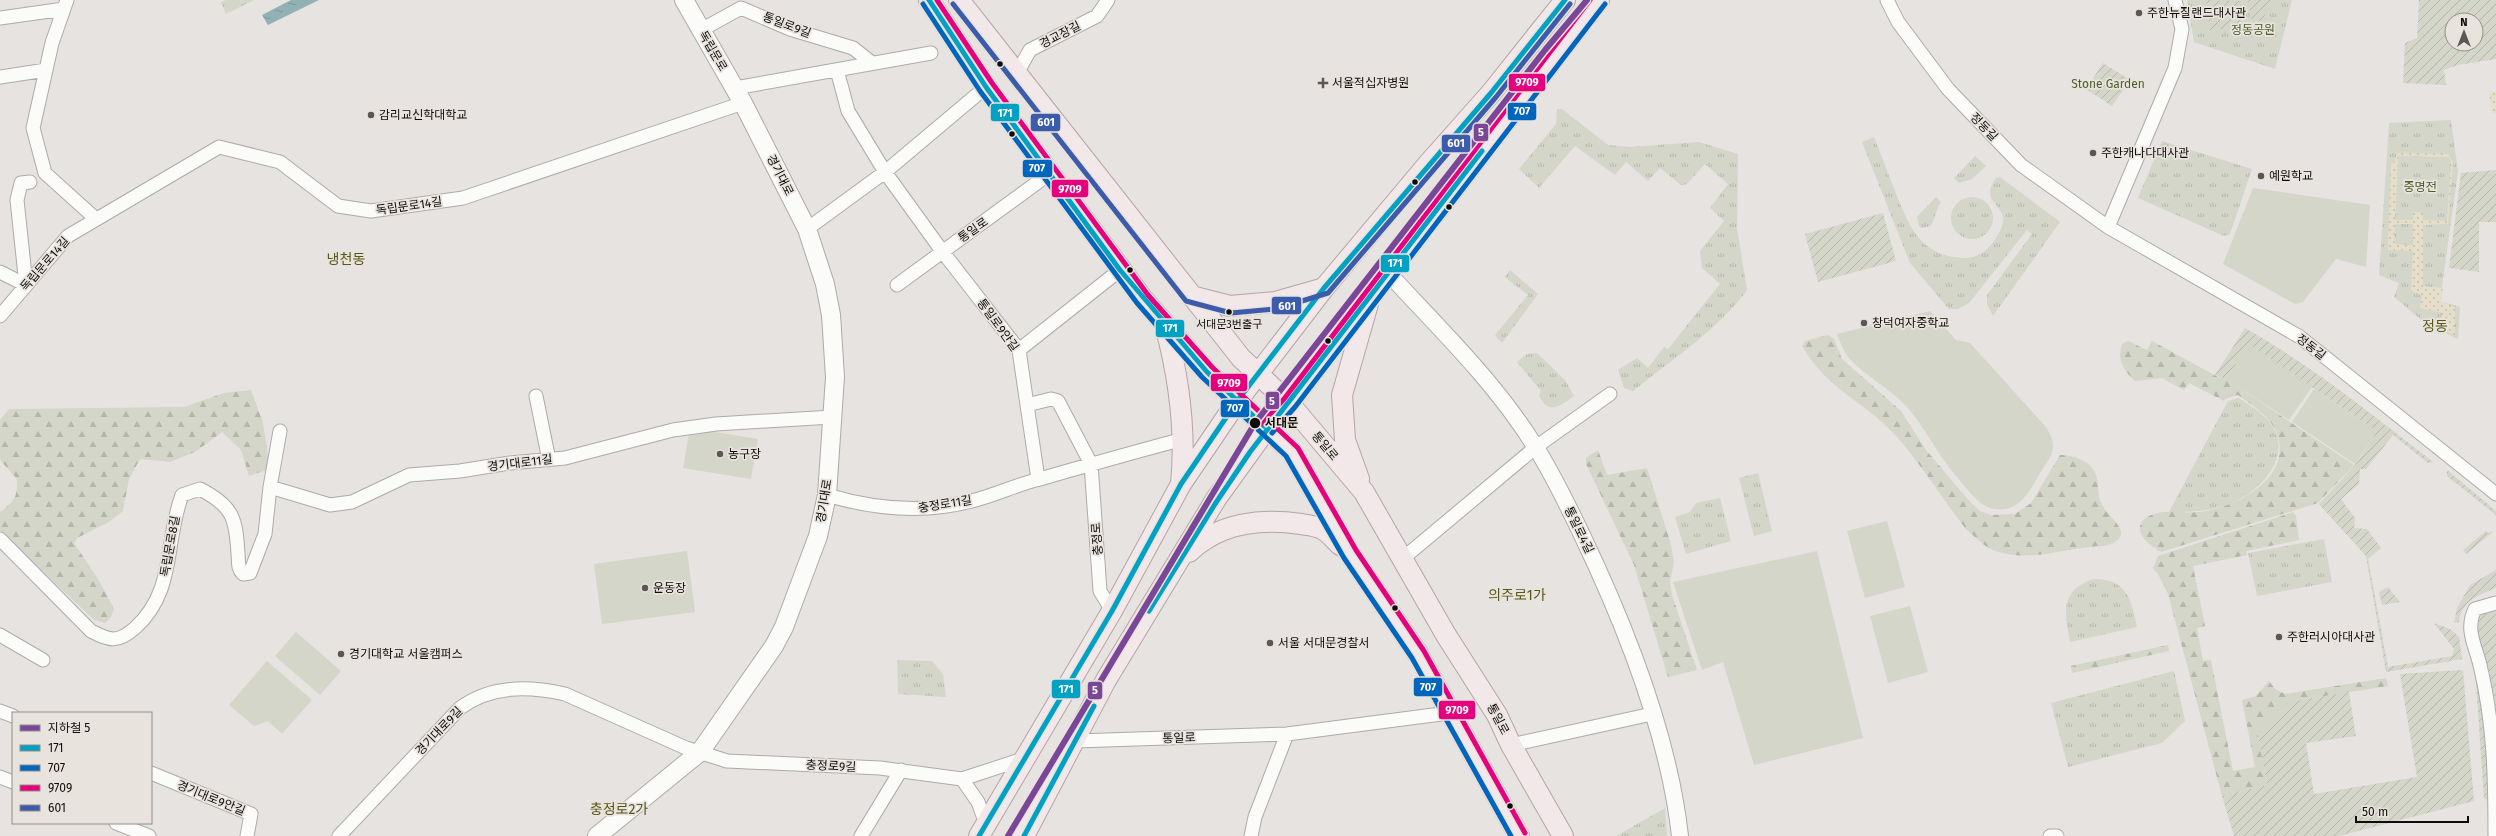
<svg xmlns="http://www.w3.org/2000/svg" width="2496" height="836" viewBox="0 0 2496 836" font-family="'Fira Sans','Noto Sans KR',sans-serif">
<defs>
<pattern id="grass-tufts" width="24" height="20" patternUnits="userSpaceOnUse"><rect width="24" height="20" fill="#d3d6c9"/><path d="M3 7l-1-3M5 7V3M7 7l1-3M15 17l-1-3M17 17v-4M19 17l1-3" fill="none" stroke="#b4b6ab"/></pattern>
<pattern id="forest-firs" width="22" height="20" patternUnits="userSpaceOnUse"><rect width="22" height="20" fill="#d3d6c9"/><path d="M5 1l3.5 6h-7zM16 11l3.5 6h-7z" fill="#b4b6ab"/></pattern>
<pattern id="sand-dots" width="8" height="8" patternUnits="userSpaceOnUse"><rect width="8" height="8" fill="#e5dfc9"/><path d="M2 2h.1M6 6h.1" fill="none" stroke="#c3beab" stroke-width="1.8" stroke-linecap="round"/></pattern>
<pattern id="garden-furrows" width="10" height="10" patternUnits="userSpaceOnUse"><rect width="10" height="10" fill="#d3d6c9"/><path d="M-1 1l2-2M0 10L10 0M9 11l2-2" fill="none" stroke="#b4b6ab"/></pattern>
<pattern id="water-ripples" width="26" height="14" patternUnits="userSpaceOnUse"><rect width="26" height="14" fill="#91b1b5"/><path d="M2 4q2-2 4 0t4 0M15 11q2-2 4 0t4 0" fill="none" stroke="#7c979a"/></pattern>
</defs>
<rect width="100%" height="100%" fill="#e6e3e0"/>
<path fill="url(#grass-tufts)" d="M226,0H254L226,14L221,2Z
M2187,0H2292L2275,69L2194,42Z
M1557,109H1562L1608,145L1630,147L1699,142L1738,154L1737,228L1747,290C1718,330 1671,360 1633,391L1624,388L1618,370L1637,358L1648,368L1664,347L1668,349L1720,284L1702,268L1700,251L1724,221L1710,208L1728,184L1705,164L1687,184L1681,185L1660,168L1648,181L1626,162L1615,175L1575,146L1539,188L1519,169L1556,124Z
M2451,120L2458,171L2440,301L2460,307L2458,339L2445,333L2438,334L2394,297L2399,283L2379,275L2389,123Z
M1874,137C1881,155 1888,173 1895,191C1909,226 1920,256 1963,258C1980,259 1993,246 2000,231C2014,203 1976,206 1996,178L2000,177L2060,222L1993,316L1987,304V295L2032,234L2027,230L1969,303L1958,309H1949L1910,263L1862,142Z
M2162,141L2252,169L2230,234L2224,236L2138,198Z
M1975,156L1986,166L1972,179L1959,183L1954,178Z
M1936,197L1941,202C1935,212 1935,218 1931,226L1921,228L1919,226L1917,217Z
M1951 218a21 21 0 1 1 42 0a21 21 0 1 1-42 0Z
M1510,270L1538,294L1502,343L1495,335L1528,295L1505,277Z
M1537,353L1565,380L1574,396C1560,406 1548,416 1539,395L1541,391L1517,362L1527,354Z
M2239,398C2252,407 2270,417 2276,433C2289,467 2250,499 2220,507C2203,512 2186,512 2169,512L2228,401Z
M1758,473L1772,531L1754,536L1739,478Z
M1720,498L1731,541L1686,554L1675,517L1690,512L1696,503Z
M2324,539L2332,582L2257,596L2248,553Z
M2094,579C2127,579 2131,599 2137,627L2070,642C2064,612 2060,590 2094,579Z
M897,660L932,661L943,674L946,697L898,694Z
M2174,671L2185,721L2162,743L2068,767L2051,703Z
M1665,808L1667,836H1616Z"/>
<path fill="url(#forest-firs)" d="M1828,335L1834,339L1842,359L1901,411L1926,450L1971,503L1980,511L1991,515L2015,514L2031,503L2060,455C2074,455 2094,462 2097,478C2098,486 2098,495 2101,503C2108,519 2140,535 2105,546C2068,546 2024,566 1989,548C1980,543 1973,535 1965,528C1942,498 1921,464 1896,436C1865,401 1828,391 1802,346L1805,341Z
M2128,341L2147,350L2152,341L2218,377L2225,378L2354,465L2318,503L2161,552C2150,545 2133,534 2143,520C2159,507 2180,514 2199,512C2228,509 2274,488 2279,456C2284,425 2260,411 2238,395L2225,399L2224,401L2189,383L2184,390L2162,378L2135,381C2123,370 2117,360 2122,344Z
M251,390L263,423L270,469L249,476L241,450L222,432L195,452L170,462L140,459L129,479L123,511L109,522L77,538L74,543L98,579L114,609L111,617L105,623L93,619L0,531V512C14,502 18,497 17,479L0,460V420L9,409L184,407L224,393Z
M1598,450L1607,475L1647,468L1670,541L1674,562L1670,582L1672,595L1697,670L1668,677L1634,565L1586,464V458Z
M2293,512L2296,516L2299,540L2246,551L2247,555L2193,566L2205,626L2197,628L2203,661L2211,660L2233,771L2255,767L2242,700L2256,696L2269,681L2275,689L2285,694L2386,678L2388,686L2288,702L2258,734L2267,785L2222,796L2168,594L2158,574L2153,568L2158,556Z
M2168,645L2169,651L2072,673L2071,666Z"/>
<path fill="url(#sand-dots)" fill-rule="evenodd" d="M2496,92V113H2492L2489,93Z
M2397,153L2448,154L2453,162L2448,224L2423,225V286L2443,288L2441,301L2455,307V336L2446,331L2439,332L2442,313L2420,308L2422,296L2411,290L2413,251L2388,250L2391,163H2394ZM2398,156L2449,157L2451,162L2447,221L2423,220V213L2413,212V220H2395ZM2395,224H2413V245L2394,244Z"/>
<path fill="url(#garden-furrows)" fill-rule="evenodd" d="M2206,0L2239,1L2245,27L2210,30Z
M2248,0H2274L2262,20L2252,23Z
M2419,0H2496V59L2458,65L2444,70L2446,85L2403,83L2405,43L2417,38ZM2452,20H2476V44H2452Z
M2103,63L2130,80L2112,106L2086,89Z
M2496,170V222H2479V272L2449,268L2461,173Z
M1883,213L1896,261L1818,282L1805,234Z
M2245,328C2312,366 2373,415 2433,462L2428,463L2393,435L2366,469H2360L2359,484L2341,499L2355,518L2354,528L2367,529L2381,548L2368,559L2388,667L2452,656L2454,649L2434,623L2450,629L2459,637L2462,659L2386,672L2366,556L2319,504L2355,465L2377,431L2249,345L2226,379L2215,375Z
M2447,470L2496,511V515L2447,476Z
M2486,531L2488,533L2492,531L2493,532L2466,554L2463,550Z
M2496,570V588C2479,595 2461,601 2459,622L2454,623L2457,608L2470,585Z
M2388,587L2400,602L2382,605L2379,592Z
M2496,606V799H2484L2472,625L2482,610Z
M2463,670L2474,801L2339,836H2234L2222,796L2267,785L2258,734L2288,702L2349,692L2356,736L2306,743L2314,794L2417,777L2400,674Z"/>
<path fill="#d3d6c9" d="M2253,188L2370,205L2366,267L2336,259L2303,302L2295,304L2223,264Z
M1930,311L1956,340L1970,343L2046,427C2059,448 2052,455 2040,473C2029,492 2019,513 1994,509C1980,507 1967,489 1958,478C1938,456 1926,429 1907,407C1890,388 1866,377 1849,358C1844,352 1840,342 1837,334Z
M2249,345L2312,387L2289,420L2226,379Z
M2314,389L2377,431L2355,464L2292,422Z
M690,428L758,439L751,479L683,468Z
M1887,521L1905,587L1865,598L1847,531Z
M687,551L695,612L602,624L594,564Z
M1817,551L1863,738L1754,765L1723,662L1702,670L1673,582Z
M1910,606L1928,672L1888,683L1870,616Z
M296,632L341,671L320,695L275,656Z
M267,661L312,700L282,734L268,721L254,726L229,705Z"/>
<path fill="url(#water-ripples)" d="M291,0H319L268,25L262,15Z"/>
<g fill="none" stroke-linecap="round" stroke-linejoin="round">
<defs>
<path id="minor" d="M67,0L52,43L33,128L45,173L96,219
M1887,0L1898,22L1948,89L2021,165L2108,227L2300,337L2496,494
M0,18L64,9
M701,30L741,8L790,29L853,48L872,63
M837,70L848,111L885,172L942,251L1019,350L1027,405L1051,399L1058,401L1091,464L1100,591L1112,611
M1017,73L1030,50L1097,16L1108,0
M0,77L46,70
M735,88L931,53
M2108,227L2175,68L2182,29L2175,0
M807,229L885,172L986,87
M0,272L26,285
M26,285L17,200L21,183L30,182
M897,285L1049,174
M0,316L68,236L219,147L280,162L338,206L371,211L463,198L743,103
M1019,350L1120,270
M536,396L549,460
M1027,405L1038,479
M280,431L270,487L330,505L352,502L409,475L460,471L510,463L565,458L673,430L716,424L832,417
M827,495C877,510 929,514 979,499C1000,493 1019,484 1040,479C1088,465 1135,452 1183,439
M0,539L91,631C110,641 118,643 135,628C176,591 164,543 182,495L200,489C233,506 236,518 238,554C239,562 237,568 243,574L250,573L265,534L270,487
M1401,560L1536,447L1610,394
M0,635L43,660
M0,711L13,716
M1076,741L1287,734L1449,713
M1511,745L1652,714
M151,773L251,814L247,836
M0,777L13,782
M962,779L978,802L986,824
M116,823L149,836
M339,836L460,708C491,685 528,686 565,694L686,748L727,761L880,768L962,779L1026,758
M861,836L901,770
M1251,836L1255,817L1287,734
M2050,836H2057
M2495,836C2495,777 2494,723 2480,665C2475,645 2465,629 2475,609L2496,603"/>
<path id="tertiary" d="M1388,273C1438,327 1493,380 1533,443C1552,472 1567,504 1582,535C1625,625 1669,736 1680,836"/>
<path id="secondary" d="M597,836L700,752L774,646L784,627L818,536L827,495L835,377L831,315L825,284L807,229L743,103L684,0"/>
<path id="primary" d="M929,0L986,87L1143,299L1207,372L1292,452L1350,554L1418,654L1519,836
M959,0L1241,358L1289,403L1364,492L1446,635L1497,715L1511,745L1563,836
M1191,296L1230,306L1275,302L1324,288
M1166,329C1179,379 1186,433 1181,484
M1359,479L1345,440L1342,395L1368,304
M1189,552C1219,523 1261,518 1301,524C1307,525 1317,526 1322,529C1328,532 1335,540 1340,545
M979,836L1112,611L1181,484L1238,400L1324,288L1428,164L1491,93L1565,0
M1024,836L1106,680L1216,499L1267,428L1289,403L1599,0"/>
</defs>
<use href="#minor" stroke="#adaba9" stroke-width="15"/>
<use href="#tertiary" stroke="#adaba9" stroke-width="18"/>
<use href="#secondary" stroke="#adaba9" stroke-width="20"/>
<use href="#primary" stroke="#b6a3a6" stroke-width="22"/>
<use href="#minor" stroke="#fbfbfa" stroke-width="13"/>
<use href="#tertiary" stroke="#fbfbfa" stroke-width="16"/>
<use href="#secondary" stroke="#fbfbfa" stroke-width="18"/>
<use href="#primary" stroke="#f2e8ea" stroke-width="20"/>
<defs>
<path id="bus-1" d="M929,0L986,87L1120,270L1207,372L1264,426
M1149,611L1215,504L1250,452L1482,151
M979,836L1112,611L1181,484L1238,400L1324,288L1491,93L1565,0
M1024,836L1094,706"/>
<path id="bus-2" d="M923,4L980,91L1137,303L1202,377L1286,456L1344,558L1412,658L1511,836
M1272,433L1295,407L1605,4"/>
<path id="bus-3" d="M937,0L992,83L1148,295L1212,367L1298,448L1356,550L1424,651L1525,833
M1262,423L1284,399L1590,0"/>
<path id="bus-4" d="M953,4L1186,301L1231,313L1276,309L1328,293L1496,97L1570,4"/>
</defs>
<use href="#bus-1" stroke="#e9e3dd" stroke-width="8"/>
<use href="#bus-2" stroke="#e9e3dd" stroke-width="8"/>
<use href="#bus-3" stroke="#e9e3dd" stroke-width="8"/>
<use href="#bus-4" stroke="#e9e3dd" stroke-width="8"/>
<use href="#bus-1" stroke="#01a1c4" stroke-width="5"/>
<use href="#bus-2" stroke="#0065bd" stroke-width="5"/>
<use href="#bus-3" stroke="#e5007d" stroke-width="5"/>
<use href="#bus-4" stroke="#3d5bab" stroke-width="5"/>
<defs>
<path id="metro-1" d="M1008,836L1255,423L1545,50L1587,0"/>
</defs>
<use href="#metro-1" stroke="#e9e3dd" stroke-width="9"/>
<use href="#metro-1" stroke="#794698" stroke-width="6"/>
</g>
<g fill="#5a5755" stroke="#e9e3dd" stroke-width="1.5">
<circle cx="2139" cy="13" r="4"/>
<path d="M1321 77h4v4h4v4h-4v4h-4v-4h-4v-4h4z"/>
<circle cx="371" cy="115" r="4"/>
<circle cx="2093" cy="153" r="4"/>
<circle cx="2261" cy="176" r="4"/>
<circle cx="1864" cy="323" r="4"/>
<circle cx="720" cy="454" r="4"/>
<circle cx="645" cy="588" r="4"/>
<circle cx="2279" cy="637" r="4"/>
<circle cx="1270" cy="643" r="4"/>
<circle cx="341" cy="654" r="4"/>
</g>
<g fill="#0e0c0a" stroke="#e9e3dd" stroke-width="1.5">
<circle cx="1000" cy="64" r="3.5"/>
<circle cx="1012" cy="134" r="3.5"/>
<circle cx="1415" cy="182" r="3.5"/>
<circle cx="1449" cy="207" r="3.5"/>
<circle cx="1130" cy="270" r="3.5"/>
<circle cx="1229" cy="312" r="3.5"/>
<circle cx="1328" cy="341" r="3.5"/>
<circle cx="1255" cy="423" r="6"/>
<circle cx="1395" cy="608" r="3.5"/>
<circle cx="1510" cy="806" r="3.5"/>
</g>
<g text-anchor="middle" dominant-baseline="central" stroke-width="3.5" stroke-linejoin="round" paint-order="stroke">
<g font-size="11" fill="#0e0c0a" stroke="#e9e3dd">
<text x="1229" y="324">서대문3번출구</text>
</g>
<g font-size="12" fill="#0e0c0a" stroke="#e9e3dd" text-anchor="start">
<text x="2147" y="13">주한뉴질랜드대사관</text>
<text x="1332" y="83">서울적십자병원</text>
<text x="379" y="115">감리교신학대학교</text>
<text x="2101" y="153">주한캐나다대사관</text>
<text x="2269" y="176">예원학교</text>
<text x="1872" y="323">창덕여자중학교</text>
<text x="728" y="454">농구장</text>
<text x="653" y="588">운동장</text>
<text x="2287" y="637">주한러시아대사관</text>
<text x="1278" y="643">서울 서대문경찰서</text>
<text x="349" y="654">경기대학교 서울캠퍼스</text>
</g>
<g font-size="12" fill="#0e0c0a" stroke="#e9e3dd">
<text transform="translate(787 25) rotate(21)">통일로9길</text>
<text transform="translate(1060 35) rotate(-27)">경교장길</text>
<text transform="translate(713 51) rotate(60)">독립문로</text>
<text transform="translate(1984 127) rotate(46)">정동길</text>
<text transform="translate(780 175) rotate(63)">경기대로</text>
<text transform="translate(409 206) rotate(-8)">독립문로14길</text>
<text transform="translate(973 230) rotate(-35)">통일로</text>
<text transform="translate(45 264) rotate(-49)">독립문로14길</text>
<text transform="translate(998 325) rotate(54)">통일로9안길</text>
<text transform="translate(2311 347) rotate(38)">정동길</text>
<text transform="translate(1325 446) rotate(50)">통일로</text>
<text transform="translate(520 463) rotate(-7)">경기대로11길</text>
<text transform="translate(824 501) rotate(-81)">경기대로</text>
<text transform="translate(945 504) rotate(-9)">충정로11길</text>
<text transform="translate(1579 530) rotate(64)">통일로4길</text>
<text transform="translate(1097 539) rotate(-94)">충정로</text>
<text transform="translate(170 546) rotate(-80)">독립문로8길</text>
<text transform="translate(1498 719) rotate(62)">통일로</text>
<text transform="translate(439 731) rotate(-46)">경기대로9길</text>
<text transform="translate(1179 738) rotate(-2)">통일로</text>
<text transform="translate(831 766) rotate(3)">충정로9길</text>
<text transform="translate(211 798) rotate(22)">경기대로9안길</text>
</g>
<g font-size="12" fill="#4d602a" stroke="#e9e3dd">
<text x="2253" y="30">정동공원</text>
<text x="2108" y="84">Stone Garden</text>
<text x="2420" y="187">중명전</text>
</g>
<g font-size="12" font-weight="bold" fill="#0e0c0a" stroke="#e9e3dd" text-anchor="start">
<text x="1265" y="423">서대문</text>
</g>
<g font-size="14" fill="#57571b" stroke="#e9e3dd">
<text x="346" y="259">냉천동</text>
<text x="2435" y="326">정동</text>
<text x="1517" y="595">의주로1가</text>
<text x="619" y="809">충정로2가</text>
</g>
</g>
<g stroke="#e9e3dd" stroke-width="1.5">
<rect x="1508" y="73" width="38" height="19" rx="4" fill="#e5007d"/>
<rect x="1507" y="102" width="30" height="19" rx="4" fill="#0065bd"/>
<rect x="990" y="103" width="30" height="19" rx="4" fill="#01a1c4"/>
<rect x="1030" y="113" width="31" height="19" rx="4" fill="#3d5bab"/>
<rect x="1473" y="123" width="16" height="19" rx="4" fill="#794698"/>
<rect x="1441" y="134" width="30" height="19" rx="4" fill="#3d5bab"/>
<rect x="1022" y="159" width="31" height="19" rx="4" fill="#0065bd"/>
<rect x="1051" y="179" width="38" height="19" rx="4" fill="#e5007d"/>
<rect x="1380" y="254" width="30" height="19" rx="4" fill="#01a1c4"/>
<rect x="1271" y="296" width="31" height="19" rx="4" fill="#3d5bab"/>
<rect x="1155" y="319" width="30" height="19" rx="4" fill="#01a1c4"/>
<rect x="1210" y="373" width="38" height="19" rx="4" fill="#e5007d"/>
<rect x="1265" y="391" width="15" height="19" rx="4" fill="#794698"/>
<rect x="1220" y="399" width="30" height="19" rx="4" fill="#0065bd"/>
<rect x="1413" y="677" width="30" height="20" rx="4" fill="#0065bd"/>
<rect x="1051" y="679" width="30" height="20" rx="4" fill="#01a1c4"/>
<rect x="1087" y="681" width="16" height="19" rx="4" fill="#794698"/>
<rect x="1438" y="700" width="38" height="20" rx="4" fill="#e5007d"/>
</g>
<g font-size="11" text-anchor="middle" font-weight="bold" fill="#fff">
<text x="1527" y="86">9709</text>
<text x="1522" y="115">707</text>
<text x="1005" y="117">171</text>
<text x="1046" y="126">601</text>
<text x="1481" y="136">5</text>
<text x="1456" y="147">601</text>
<text x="1037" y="172">707</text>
<text x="1070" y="193">9709</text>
<text x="1395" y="267">171</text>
<text x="1287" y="310">601</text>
<text x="1170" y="332">171</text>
<text x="1229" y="387">9709</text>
<text x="1272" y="405">5</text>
<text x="1235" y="412">707</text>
<text x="1428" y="691">707</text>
<text x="1066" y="693">171</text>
<text x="1095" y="694">5</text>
<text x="1457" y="714">9709</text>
</g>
<rect x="12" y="712" width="140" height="112" fill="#e9e3dd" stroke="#918d89"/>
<rect x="20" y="725" width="20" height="6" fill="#794698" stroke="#918d89"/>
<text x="48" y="732" font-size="12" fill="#0e0c0a">지하철 5</text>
<rect x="20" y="745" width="20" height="6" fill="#01a1c4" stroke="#918d89"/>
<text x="48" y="752" font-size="12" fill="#0e0c0a">171</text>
<rect x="20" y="765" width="20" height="6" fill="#0065bd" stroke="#918d89"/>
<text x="48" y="772" font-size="12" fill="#0e0c0a">707</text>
<rect x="20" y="785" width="20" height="6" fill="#e5007d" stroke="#918d89"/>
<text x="48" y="792" font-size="12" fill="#0e0c0a">9709</text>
<rect x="20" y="805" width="20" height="6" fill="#3d5bab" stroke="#918d89"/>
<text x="48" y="812" font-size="12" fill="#0e0c0a">601</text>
<g transform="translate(2464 32)"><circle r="19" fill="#e9e3dd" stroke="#918d89"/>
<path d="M0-3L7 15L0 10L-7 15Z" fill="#5a5755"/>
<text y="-6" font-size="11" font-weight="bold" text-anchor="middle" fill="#0e0c0a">N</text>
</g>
<path d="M2356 816v6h112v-6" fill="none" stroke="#0e0c0a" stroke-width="2"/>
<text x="2362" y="816" font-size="12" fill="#0e0c0a" stroke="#e9e3dd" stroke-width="3" paint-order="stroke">50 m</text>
</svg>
